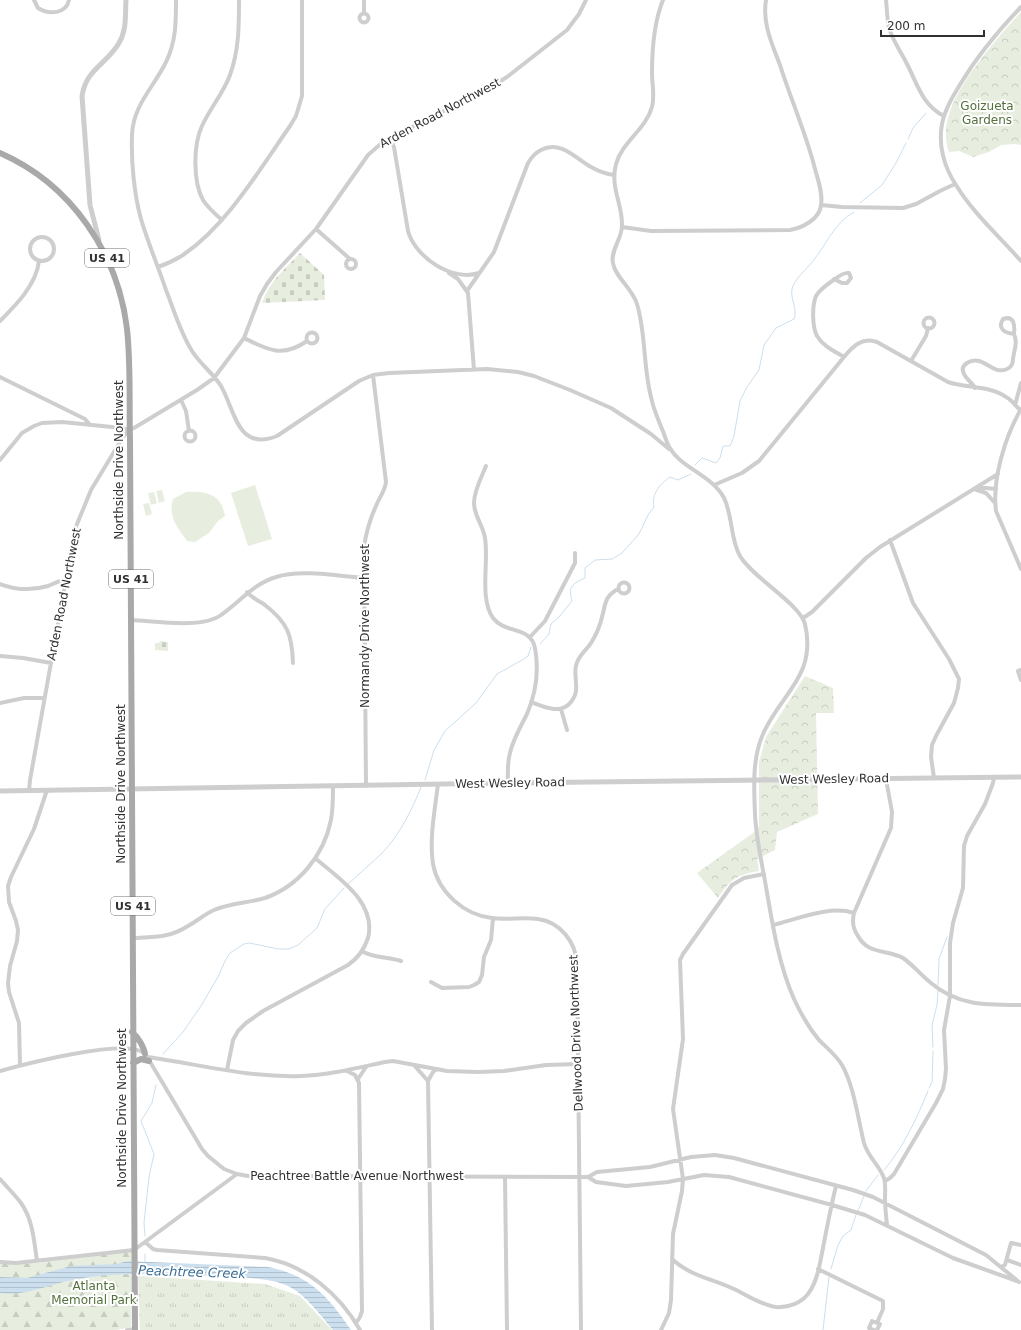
<svg xmlns="http://www.w3.org/2000/svg" width="1021" height="1330" viewBox="0 0 1021 1330" font-family="'DejaVu Sans',sans-serif">
<defs>
<pattern id="grass-tufts" width="24" height="20" patternUnits="userSpaceOnUse"><rect width="24" height="20" fill="#e7eee0"/><path d="M3 7l-1-3M5 7V3M7 7l1-3M15 17l-1-3M17 17v-4M19 17l1-3" fill="none" stroke="#c7cdc1"/></pattern>
<pattern id="forest-firs" width="22" height="20" patternUnits="userSpaceOnUse"><rect width="22" height="20" fill="#e7eee0"/><path d="M5 1l3.5 6h-7zM16 11l3.5 6h-7z" fill="#c7cdc1"/></pattern>
<pattern id="cemetery-stones" width="16" height="16" patternUnits="userSpaceOnUse"><rect width="16" height="16" fill="#e7eee0"/><path d="M2 7V4a2 2 0 0 1 4 0v3zM10 15v-3a2 2 0 0 1 4 0v3z" fill="#c7cdc1"/></pattern>
<pattern id="park-crowns" width="20" height="18" patternUnits="userSpaceOnUse"><rect width="20" height="18" fill="#e7eee0"/><path d="M2 6a3 3 0 1 1 6 0M12 15a3 3 0 1 1 6 0" fill="none" stroke="#c7cdc1"/></pattern>
<pattern id="water-rules" width="6" height="5" patternUnits="userSpaceOnUse"><rect width="6" height="5" fill="#ccdfee"/><path d="M0 2.5h6" fill="none" stroke="#b0c0cd"/></pattern>
</defs>
<rect width="100%" height="100%" fill="#fff"/>
<path fill="url(#grass-tufts)" d="M138,1276L265,1284L300,1296L332,1330H140Z"/>
<path fill="url(#forest-firs)" d="M135,1249L131,1271L132,1279L131,1327L116,1330H0V1264L36,1263Z"/>
<path fill="url(#cemetery-stones)" d="M300,253L324,275L325,300L262,303C269,282 285,269 300,253Z
M160,641L168,642V651L155,650V643H159Z"/>
<path fill="url(#park-crowns)" d="M1021,12V145L1014,144L1001,145L989,152L973,157L959,151L949,152C945,141 945,129 948,118C956,85 997,38 1021,12Z
M805,676L833,688L834,713H816L818,814L777,832L775,850L757,859L759,871C736,875 731,879 718,898L697,873L753,833L759,826V762L766,737Z"/>
<path fill="#e7eee0" d="M255,485L272,539L248,546L231,493Z
M162,490L165,501L159,503L156,491Z
M154,492L157,503L151,505L148,493Z
M186,492C198,491 215,492 221,504C223,507 224,512 225,516L218,521L209,533L195,542L187,541C177,527 168,517 173,499Z
M149,503L152,514L146,516L143,504Z"/>
<path fill="url(#water-rules)" d="M127,1261L268,1267C309,1275 328,1296 351,1330H333C321,1316 305,1294 288,1286C269,1277 234,1277 213,1276C167,1275 122,1271 77,1279C52,1283 25,1297 0,1293V1277L27,1278L71,1266L117,1264Z"/>
<g fill="none" stroke-linecap="round" stroke-linejoin="round">
<path stroke="#ccdfee" stroke-width="1" d="M908,139L913,128L926,113
M860,203L882,185L896,163L906,143
M695,465L702,458L716,463L720,458L723,446H730L734,436L740,401L747,387L759,370L764,345L776,328L794,319C798,309 790,299 792,289C795,278 806,270 813,261C826,245 835,222 854,212
M540,644L549,634L551,624L559,617L572,601C568,586 572,584 585,578V568L595,560L612,559L622,553L639,534L648,515L654,507C651,494 660,484 670,477L678,480L691,474
M425,780L434,750L445,731L476,703L497,674L524,659L528,656L531,647
M348,884C360,873 372,863 383,852C400,834 412,810 421,787
M938,985L939,959L947,937
M933,1047L932,1025L937,1005L938,990
M163,1054L183,1032L201,1006L219,975L225,961L230,953L244,944L249,943L279,949H289L298,945L317,928L325,909L344,888
M929,1088L932,1082L933,1051
M884,1170C903,1148 917,1118 928,1091
M866,1191L878,1175
M858,1211L864,1196
M145,1236L144,1223L149,1177L154,1154L141,1121L152,1103L156,1085
M145,1254V1262
M831,1269L838,1245L843,1236L851,1230L856,1215
M823,1330L829,1277"/>
<path stroke="#cecece" stroke-width="4" d="M34,0L38,8C49,15 66,14 69,0
M176,0C176,22 176,42 166,62C154,87 133,105 132,135C131,160 134,194 141,219C148,243 158,266 166,290C174,310 180,332 192,351C200,364 213,373 221,386C235,410 237,452 277,436L359,381L373,375L389,373L487,369L518,372L534,376L570,390L611,408L651,434L669,449
M663,0C654,22 652,49 652,73C652,84 655,96 652,107C646,129 622,142 616,164C610,187 622,203 622,224C623,238 610,250 613,263C615,277 632,288 637,304C646,334 643,366 651,397C653,408 658,419 662,429C665,435 666,442 670,448C681,468 713,476 724,498C733,516 730,539 740,556C753,578 800,604 805,624C817,676 781,693 763,734C752,759 754,787 755,814C756,837 761,859 765,881C772,921 778,963 794,999C801,1014 809,1028 819,1040C827,1048 836,1055 842,1065C854,1086 858,1119 864,1143C868,1157 879,1165 884,1178C886,1185 885,1191 885,1198C885,1207 886,1216 887,1225
M886,0C887,9 887,19 889,28C893,41 901,52 907,64C917,83 922,105 944,116
M1021,7C998,31 978,55 961,83C953,96 945,109 942,124C938,145 944,167 956,185C973,213 999,236 1021,261
M364,13V0
M359.5 18a4.5 4.5 0 1 1 9 0a4.5 4.5 0 1 1-9 0Z
M390,138L394,147L408,231C415,257 452,282 479,273
M821,205L842,207L903,208L916,204L940,191L955,184
M222,220C215,214 208,208 203,200C193,182 193,145 202,126C210,108 223,94 230,75C239,50 239,26 239,0
M622,227L651,231L790,230C802,228 820,219 821,205C823,193 818,180 815,169C806,133 791,100 780,65C772,44 762,23 766,0
M316,229L350,259
M30 249a12 12 0 1 1 24 0a12 12 0 1 1-24 0Z
M346 264a5 5 0 1 1 10 0a5 5 0 1 1-10 0Z
M158,267C167,264 175,260 183,255C227,225 260,169 290,126L296,116L302,96V0
M449,273L458,279L468,293L474,370
M834,279L842,283H847L851,278L849,273C844,272 839,276 835,279C829,283 820,289 816,296C812,306 812,326 817,336C823,346 834,351 844,357
M467,291L494,252L528,163C531,158 535,153 541,150C561,139 577,160 593,168C600,172 607,174 614,175
M923.5 323a5.5 5.5 0 1 1 11 0a5.5 5.5 0 1 1-11 0Z
M0,321C17,304 36,285 39,261
M306.5 338a5.5 5.5 0 1 1 11 0a5.5 5.5 0 1 1-11 0Z
M244,338C268,350 283,358 307,341
M911,361L926,336L928,328
M0,377L85,419L90,425
M975,388C972,382 964,378 963,371C962,368 964,365 967,363C970,361 975,360 979,361C989,364 996,374 1007,369C1012,367 1013,363 1013,359C1014,350 1018,343 1014,334C1005,333 997,329 1003,319C1014,315 1015,325 1014,334
M181,400L186,411L189,431
M1015,405L1021,383
M1021,409C1005,437 992,479 996,511L1021,569
M184.5 436a5.5 5.5 0 1 1 11 0a5.5 5.5 0 1 1-11 0Z
M0,460L22,433L34,426L42,423L62,422L122,428L129,430
M486,466C481,478 474,491 474,503C474,516 483,525 485,538C489,562 479,598 493,618C505,634 531,626 535,648C539,670 536,693 527,714C521,726 513,739 510,753C507,763 508,773 508,783
M714,485L742,473L759,461L844,357C853,346 862,337 877,342L948,382C965,388 992,386 1006,397C1012,400 1016,406 1020,410
M977,487L996,489
M974,489L986,493L995,503
M890,540L913,603L949,659L959,679L958,688L954,703L936,736L932,745L931,757L934,778
M618.5 588a5.5 5.5 0 1 1 11 0a5.5 5.5 0 1 1-11 0Z
M0,584C16,590 31,591 48,586C54,584 59,580 66,580
M247,592C252,598 259,601 265,605C288,623 292,635 293,663
M803,618L812,612L866,558L880,547L998,474
M131,620C155,621 202,629 221,615C240,602 253,584 276,577C300,569 338,576 364,578
M530,637L545,621L575,563V553
M0,656L23,658L51,663
M1021,670L1018,671L1021,680
M531,702C544,707 561,715 571,702C574,698 576,694 576,690C577,682 574,674 576,666C578,655 586,651 591,643C596,635 600,626 602,617C606,603 604,597 618,589
M0,703L24,698H45
M561,709L567,730
M886,779L892,812L891,828L854,913C852,921 853,929 858,936C868,955 887,949 903,958C913,965 921,975 931,983C958,1006 987,1005 1021,1005
M438,784C435,809 429,839 433,864C438,892 464,915 492,918C507,920 523,917 538,919C560,922 576,942 577,964L581,1330
M366,786L364,547C366,533 370,519 376,506C379,498 385,491 386,482L373,375
M29,791L30,780L75,529L91,490L123,437L129,430L134,428L197,390L214,378L244,338L260,296L267,284L276,272L316,229L368,155L384,141L484,91L507,77L567,30L579,14L586,0
M773,925C797,919 830,905 854,913
M133,938C155,937 169,938 188,926C197,921 205,914 214,910C230,903 248,903 265,898C299,886 324,855 331,820C333,809 333,797 333,786
M362,951C372,958 389,957 401,961
M431,982L442,988L469,987L474,985L479,982L482,975L484,957L491,940L493,918
M147,1057C198,1064 249,1078 301,1076C330,1075 357,1068 385,1062L393,1061L447,1071L478,1072L504,1071L546,1065L578,1064
M149,1060L202,1149L208,1156L224,1169L237,1174L248,1176L588,1177L597,1172L650,1167L691,1157L715,1155L734,1158L853,1190L873,1197L986,1255L1019,1282
M20,1065L19,1023L9,992L8,983L10,966L17,941L18,930L16,921L9,902L8,886L11,877L34,829L47,790
M414,1065L428,1081
M227,1070L233,1040L238,1031L246,1023L263,1011L348,965C357,959 364,950 368,938C377,902 338,878 315,858
M0,1071C25,1064 125,1038 144,1053
M347,1071L355,1075L359,1083L362,1311L360,1317L356,1323
M358,1079L366,1067
M505,1177L507,1330
M588,1177L596,1182L626,1186L668,1182L704,1175L729,1177L832,1205L865,1215L953,1258L1017,1281
M0,1179C7,1187 15,1195 21,1203C33,1220 34,1241 37,1261
M885,1181L890,1178L894,1174L936,1103L943,1089L945,1079L946,1069L944,1030L950,996V943L953,923L963,888L964,846L967,836L985,804L993,783L994,777
M145,1242L153,1249L157,1250L265,1258C306,1265 340,1295 360,1330
M672,1259C690,1276 713,1279 734,1289C747,1295 761,1305 776,1307C788,1308 803,1303 810,1291C818,1279 820,1262 823,1248C827,1227 831,1206 836,1186
M1007,1260L1021,1265
M0,1262L16,1263L134,1250L237,1174
M1001,1267L1005,1265L1011,1243L1021,1245
M818,1269L883,1301V1309L877,1323
M127,1330L135,1329
M432,1330L428,1081L433,1072L437,1069
M661,1330L669,1313L671,1300L673,1234L682,1191L683,1179L673,1109L683,1039L680,960L683,954L732,885L744,878L764,874
M874,1330L869,1328L872,1321L880,1324L877,1330"/>
<path stroke="#cecece" stroke-width="5" d="M99,240L90,205L82,96C86,69 107,64 119,43C127,30 125,15 126,0
M0,791L508,783L1021,777"/>
<path stroke="#a9a9a9" stroke-width="6" d="M0,153C71,184 118,253 127,329C131,366 129,404 130,441L135,1330
M132,1032C138,1037 144,1047 145,1054
M133,1063L141,1059L149,1061"/>
</g>
<g text-anchor="middle" dominant-baseline="central" stroke-width="4" stroke-linejoin="round" paint-order="stroke">
<g fill="#fff" stroke="#6f6f6f" stroke-width="1">
<rect x="85" y="249" width="44" height="18" rx="3"/>
<rect x="109" y="570" width="44" height="18" rx="3"/>
<rect x="111" y="897" width="44" height="18" rx="3"/>
</g>
<g font-size="11" font-weight="bold" fill="#313131">
<text x="107" y="258">US 41</text>
<text x="131" y="579">US 41</text>
<text x="133" y="906">US 41</text>
</g>
<g font-size="12" fill="#52703c" stroke="#fff">
<text x="987" y="106">Goizueta<tspan x="987" dy="14">Gardens</tspan></text>
<text x="94" y="1286">Atlanta<tspan x="94" dy="14">Memorial Park</tspan></text>
</g>
<g font-size="12" fill="#313131" stroke="#fff">
<text transform="translate(440 113) rotate(-28)">Arden Road Northwest</text>
<text transform="translate(119 460) rotate(-90)">Northside Drive Northwest</text>
<text transform="translate(64 594) rotate(-79)">Arden Road Northwest</text>
<text transform="translate(365 626) rotate(-90)">Normandy Drive Northwest</text>
<text transform="translate(834 779) rotate(-1)">West Wesley Road</text>
<text transform="translate(510 783) rotate(-1)">West Wesley Road</text>
<text transform="translate(121 784) rotate(-90)">Northside Drive Northwest</text>
<text transform="translate(576 1033) rotate(-92)">Dellwood Drive Northwest</text>
<text transform="translate(122 1108) rotate(-90)">Northside Drive Northwest</text>
<text x="357" y="1176">Peachtree Battle Avenue Northwest</text>
</g>
<g font-size="13" font-style="italic" fill="#3b6f98" stroke="#fff">
<text transform="translate(192 1272) rotate(2)">Peachtree Creek</text>
</g>
</g>
<path d="M881 30v6h103v-6" fill="none" stroke="#313131" stroke-width="2"/>
<text x="887" y="30" font-size="12" fill="#313131" stroke="#ffffff" stroke-width="3" paint-order="stroke">200 m</text>
</svg>
